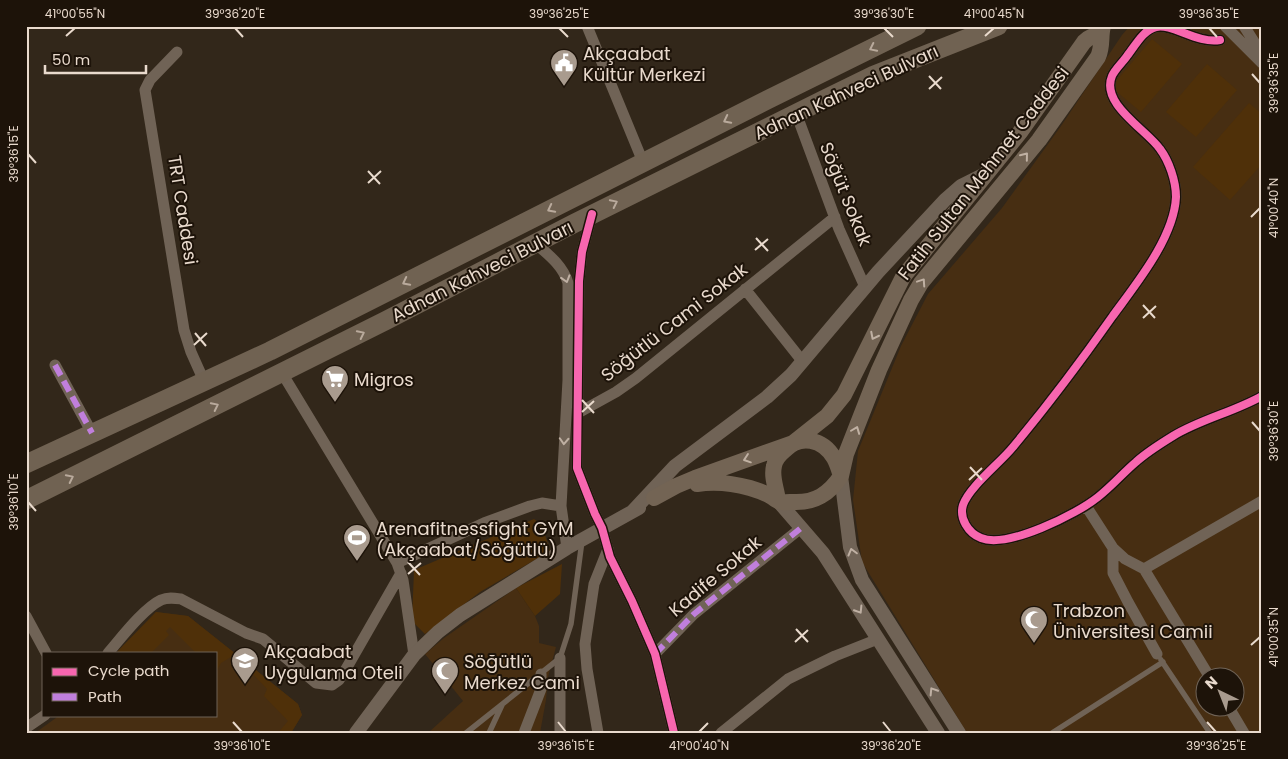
<svg xmlns="http://www.w3.org/2000/svg" width="1288" height="759" viewBox="0 0 1288 759" font-family="Poppins,sans-serif">
<rect width="100%" height="100%" fill="#32271a"/>
<path fill="#472e12" fill-rule="evenodd" d="M1130,26H1262V733H967L862,562L853,500L858,451L901,346L928,294L1002,208L1061,126L1122,35ZM1206,676H1236V706H1206Z
M516,588L535,616L539,626V643L556,647L548,677L546,700L540,733H428L463,701L425,654L444,638Z
M156,612L188,616L298,704L302,715L291,733H35L60,715H216V653H116Z"/>
<path fill="#4f3009" d="M1152,39L1182,64L1141,112L1111,87Z
M1207,64L1237,90L1196,137L1166,112Z
M1249,103L1262,114V164L1230,200L1193,167Z
M534,519L542,525L550,551L480,592L425,634L412,621L414,570Z
M562,564L560,594L535,616L516,588Z
M156,612L188,616L236,654L221,663L216,672V653H196L170,627L166,631L169,635L151,653H116Z
M251,666L298,704L302,715L291,733H278L288,721L264,696L267,689L250,671Z"/>
<g fill="none" stroke-linecap="round" stroke-linejoin="round">
<path stroke="#706356" stroke-width="5.5" d="M1161,660L1210,733
M466,733L560,658L571,624L582,541
M489,733L502,705
M1052,733L1163,662"/>
<path stroke="#706356" stroke-width="11" d="M587,26L643,162
M1225,26L1262,63
M1244,26L1256,45L1262,51
M1220,40C1197,44 1172,23 1156,27C1143,30 1135,46 1127,56C1123,62 1115,69 1112,76C1100,104 1147,130 1160,149C1169,161 1176,181 1176,197C1174,238 1136,284 1112,317C1081,361 1048,405 1013,447C1000,463 969,487 963,505C959,518 968,533 981,538C1007,549 1077,514 1098,497C1112,486 1123,473 1136,462C1147,452 1160,444 1173,436C1201,419 1234,412 1262,396
M177,52L150,80L145,90L184,330L191,352L204,381
M796,113L839,229L865,287
M592,214L582,252L579,281L577,468L595,514L602,528L610,557L632,601L655,654L674,733
M535,243C549,255 563,266 568,283V380L561,506L567,548
M745,289L803,362
M55,365L92,433
M282,373L397,563L403,580L414,655
M578,413L616,392L636,378L835,217
M1086,506L1113,548L1125,559L1144,569L1209,676
M1113,548V573L1128,602L1157,654
M397,563L484,523L530,506L542,503L561,506
M1144,569L1262,501
M26,616L46,653
M108,653C121,638 144,608 161,600C168,597 174,598 181,599L246,633L263,639L316,683L332,685L339,680L346,669L401,573
M655,654L694,614L801,528
M560,658V733
M1228,706L1244,733
M26,728L45,715
M524,733L541,689V674
M598,733L587,669L585,644L594,584L608,549
M721,733L788,679L835,656L878,639"/>
<path stroke="#706356" stroke-width="14" d="M841,476L850,547L862,580L959,733
M778,501L823,553L938,733
M632,512L675,466L767,397L791,375L878,272L945,200L961,186L987,173
M356,733L414,655L438,632L460,615L567,548L639,508"/>
<path stroke="#736454" stroke-width="16" d="M841,476L846,454L879,370L911,300L921,283L1039,140L1098,57C1103,46 1100,37 1103,26
M697,484C716,481 732,483 750,488C757,490 765,493 772,497C772,497 777,501 778,501C782,503 789,502 793,502C815,503 829,494 841,476C839,470 837,463 834,458C823,439 800,434 785,450C780,454 775,460 774,466C771,478 777,489 778,501
M654,498L676,486L695,478L793,443L827,416L844,395L903,277L1021,131L1084,42C1089,37 1093,35 1101,36"/>
<path stroke="#706252" stroke-width="19" d="M26,464L270,351L767,100L917,26
M26,500L385,321L575,223L827,98L874,75L998,26"/>
<path stroke="#c07fdc" stroke-width="6" stroke-dasharray="12 6" stroke-linecap="butt" d="M55,365L92,433
M655,654L694,614L801,528"/>
<defs>
<path id="cycleway" d="M1220,40C1197,44 1172,23 1156,27C1143,30 1135,46 1127,56C1123,62 1115,69 1112,76C1100,104 1147,130 1160,149C1169,161 1176,181 1176,197C1174,238 1136,284 1112,317C1081,361 1048,405 1013,447C1000,463 969,487 963,505C959,518 968,533 981,538C1007,549 1077,514 1098,497C1112,486 1123,473 1136,462C1147,452 1160,444 1173,436C1201,419 1234,412 1262,396
M592,214L582,252L579,281L577,468L595,514L602,528L610,557L632,601L655,654L674,733"/>
</defs>
<use href="#cycleway" stroke="#1d1309" stroke-width="11"/>
<use href="#cycleway" stroke="#f766af" stroke-width="8"/>
</g>
<defs><path id="oneway-chevron" d="M-2-3.5L2.5 0L-2 3.5" fill="none" stroke-width="1.6" stroke-linecap="round" stroke-linejoin="round" transform="scale(1.25)"/></defs>
<g stroke="#b9aa9c">
<use href="#oneway-chevron" transform="translate(873 48) rotate(154)"/>
<use href="#oneway-chevron" transform="translate(727 120) rotate(153)"/>
<use href="#oneway-chevron" transform="translate(614 203) rotate(-26)"/>
<use href="#oneway-chevron" transform="translate(551 209) rotate(153)"/>
<use href="#oneway-chevron" transform="translate(406 282) rotate(153)"/>
<use href="#oneway-chevron" transform="translate(361 334) rotate(-26)"/>
<use href="#oneway-chevron" transform="translate(215 406) rotate(-26)"/>
<use href="#oneway-chevron" transform="translate(70 478) rotate(-26)"/>
</g>
<g stroke="#c0b1a3">
<use href="#oneway-chevron" transform="translate(1025 156) rotate(-51)"/>
<use href="#oneway-chevron" transform="translate(922 282) rotate(-56)"/>
<use href="#oneway-chevron" transform="translate(874 336) rotate(117)"/>
<use href="#oneway-chevron" transform="translate(856 430) rotate(-69)"/>
<use href="#oneway-chevron" transform="translate(747 459) rotate(161)"/>
</g>
<g stroke="#bfb0a3">
<use href="#oneway-chevron" transform="translate(566 279) rotate(73)"/>
<use href="#oneway-chevron" transform="translate(564 441) rotate(93)"/>
<use href="#oneway-chevron" transform="translate(852 552) rotate(-105)"/>
<use href="#oneway-chevron" transform="translate(859 610) rotate(58)"/>
<use href="#oneway-chevron" transform="translate(933 691) rotate(-122)"/>
</g>
<path fill="none" stroke="#e9dacd" stroke-width="2" d="M235,28L243,37M559,28L568,37M884,28L893,37M1209,28L1217,37M66,36L75,28M985,36L994,28M1252,74L1260,83M929,76L941,89M929,89L942,77M28,154L36,163M368,171L380,184M368,183L381,171M1251,217L1260,208M756,238L768,251M755,250L768,239M1143,305L1155,318M1143,318L1156,306M195,333L206,346M194,345L207,333M582,400L594,413M582,412L594,401M1252,422L1260,431M970,467L982,480M969,480L982,468M28,502L36,511M408,562L420,575M408,574L421,563M796,629L808,642M795,642L808,630M1251,645L1260,637M233,722L242,732M558,722L566,732M883,722L891,732M1207,722L1216,732M699,732L708,723"/>
<defs>
<symbol id="civic-pin" viewBox="-11 -11 22 30"><path d="M0 17L-7.5 6A9.5 9.5 0 1 1 7.5 6Z" fill="#a99b8e" stroke="#1d1309"/><path d="M-.6-6.5H3V-4.5H.6V-3L4-1V1h2V6H-6V1h2V-1L-.6-3ZM-1.2 2.5V6h2.4V2.5Z" fill="#fff"/></symbol>
<symbol id="supermarket-pin" viewBox="-11 -11 22 30"><path d="M0 17L-7.5 6A9.5 9.5 0 1 1 7.5 6Z" fill="#a99b8e" stroke="#1d1309"/><path d="M-6-5.5h2.5l.6 2H6L4.5 2H-2.5L-4.4-4H-6ZM-1.5 3.2a1.3 1.3 0 1 0 .1 0ZM3 3.2a1.3 1.3 0 1 0 .1 0Z" fill="#fff"/></symbol>
<symbol id="stadium-pin" viewBox="-11 -11 22 30"><path d="M0 17L-7.5 6A9.5 9.5 0 1 1 7.5 6Z" fill="#a99b8e" stroke="#1d1309"/><path d="M0-5a6.5 5 0 1 0 0 10a6.5 5 0 1 0 0-10ZM-3.5-1.8h7v3.6h-7Z" fill="#fff"/></symbol>
<symbol id="mosque-pin" viewBox="-11 -11 22 30"><path d="M0 17L-7.5 6A9.5 9.5 0 1 1 7.5 6Z" fill="#a99b8e" stroke="#1d1309"/><path d="M3.5-4.9A6 6 0 1 0 3.5 4.9A5 5 0 1 1 3.5-4.9Z" fill="#fff"/></symbol>
<symbol id="school-pin" viewBox="-11 -11 22 30"><path d="M0 17L-7.5 6A9.5 9.5 0 1 1 7.5 6Z" fill="#a99b8e" stroke="#1d1309"/><path d="M0-5L7-2L0 1L-7-2ZM-4 1L0 2.5L4 1V4Q0 6-4 4Z" fill="#fff"/></symbol>
</defs>
<g fill-rule="evenodd">
<use href="#civic-pin" x="548" y="47" width="32" height="43"/>
<use href="#supermarket-pin" x="319" y="363" width="32" height="43"/>
<use href="#stadium-pin" x="341" y="522" width="32" height="43"/>
<use href="#mosque-pin" x="1018" y="604" width="32" height="43"/>
<use href="#school-pin" x="229" y="645" width="32" height="43"/>
<use href="#mosque-pin" x="429" y="655" width="32" height="43"/>
</g>
<g text-anchor="middle" dominant-baseline="central" stroke-width="4" stroke-linejoin="round" paint-order="stroke">
<g font-size="18" fill="#e9dacd" stroke="#1d1309" text-anchor="start">
<text x="583" y="53">Akçaabat<tspan x="583" dy="21">Kültür Merkezi</tspan></text>
<text x="354" y="379">Migros</text>
<text x="376" y="528">Arenafitnessfight GYM<tspan x="376" dy="21">(Akçaabat/Söğütlü)</tspan></text>
<text x="1053" y="610">Trabzon<tspan x="1053" dy="21">Üniversitesi Camii</tspan></text>
<text x="264" y="651">Akçaabat<tspan x="264" dy="21">Uygulama Oteli</tspan></text>
<text x="464" y="661">Söğütlü<tspan x="464" dy="21">Merkez Cami</tspan></text>
</g>
<g font-size="18" fill="#e9dacd" stroke="#1d1309">
<text transform="translate(846 92) rotate(-25)">Adnan Kahveci Bulvarı</text>
<text transform="translate(983 173) rotate(-52)">Fatih Sultan Mehmet Caddesi</text>
<text transform="translate(846 194) rotate(68)">Söğüt Sokak</text>
<text transform="translate(183 210) rotate(81)">TRT Caddesi</text>
<text transform="translate(482 271) rotate(-27)">Adnan Kahveci Bulvarı</text>
<text transform="translate(674 322) rotate(-38)">Söğütlü Cami Sokak</text>
<text transform="translate(715 576) rotate(-40)">Kadife Sokak</text>
</g>
</g>
<rect width="1288" height="759" fill="none" stroke="#1d1309" stroke-width="55"/>
<rect x="42" y="652" width="175" height="65" fill="#1d1309" stroke="#6f6357"/>
<rect x="52" y="668" width="25" height="8" fill="#f766af" stroke="#6f6357"/>
<text x="88" y="676" font-size="15" fill="#e9dacd">Cycle path</text>
<rect x="52" y="693" width="25" height="8" fill="#c07fdc" stroke="#6f6357"/>
<text x="88" y="702" font-size="15" fill="#e9dacd">Path</text>
<g transform="translate(1220 692) rotate(317)"><circle r="24" fill="#1d1309" stroke="#6f6357"/>
<path d="M0-4L9 19L0 12L-9 19Z" fill="#a99b8e"/>
<text y="-8" font-size="14" font-weight="bold" text-anchor="middle" fill="#e9dacd">N</text>
</g>
<path d="M45 65v8h101v-8" fill="none" stroke="#e9dacd" stroke-width="2.5"/>
<text x="52" y="65" font-size="15" fill="#e9dacd" stroke="#1d1309" stroke-width="4" paint-order="stroke">50 m</text>
<rect x="28" y="28" width="1232" height="704" fill="none" stroke="#e9dacd" stroke-width="2"/>
<g font-size="12" text-anchor="middle" fill="#e9dacd">
<text x="75" y="18">41°00'55"N</text>
<text x="235" y="18">39°36'20"E</text>
<text x="559" y="18">39°36'25"E</text>
<text x="884" y="18">39°36'30"E</text>
<text x="994" y="18">41°00'45"N</text>
<text x="1209" y="18">39°36'35"E</text>
<text transform="translate(1274 83) rotate(-90)" y="4">39°36'35"E</text>
<text transform="translate(14 154) rotate(-90)" y="4">39°36'15"E</text>
<text transform="translate(1274 208) rotate(-90)" y="4">41°00'40"N</text>
<text transform="translate(1274 431) rotate(-90)" y="4">39°36'30"E</text>
<text transform="translate(14 502) rotate(-90)" y="4">39°36'10"E</text>
<text transform="translate(1274 637) rotate(-90)" y="4">41°00'35"N</text>
<text x="242" y="750">39°36'10"E</text>
<text x="566" y="750">39°36'15"E</text>
<text x="699" y="750">41°00'40"N</text>
<text x="891" y="750">39°36'20"E</text>
<text x="1216" y="750">39°36'25"E</text>
</g>
</svg>
